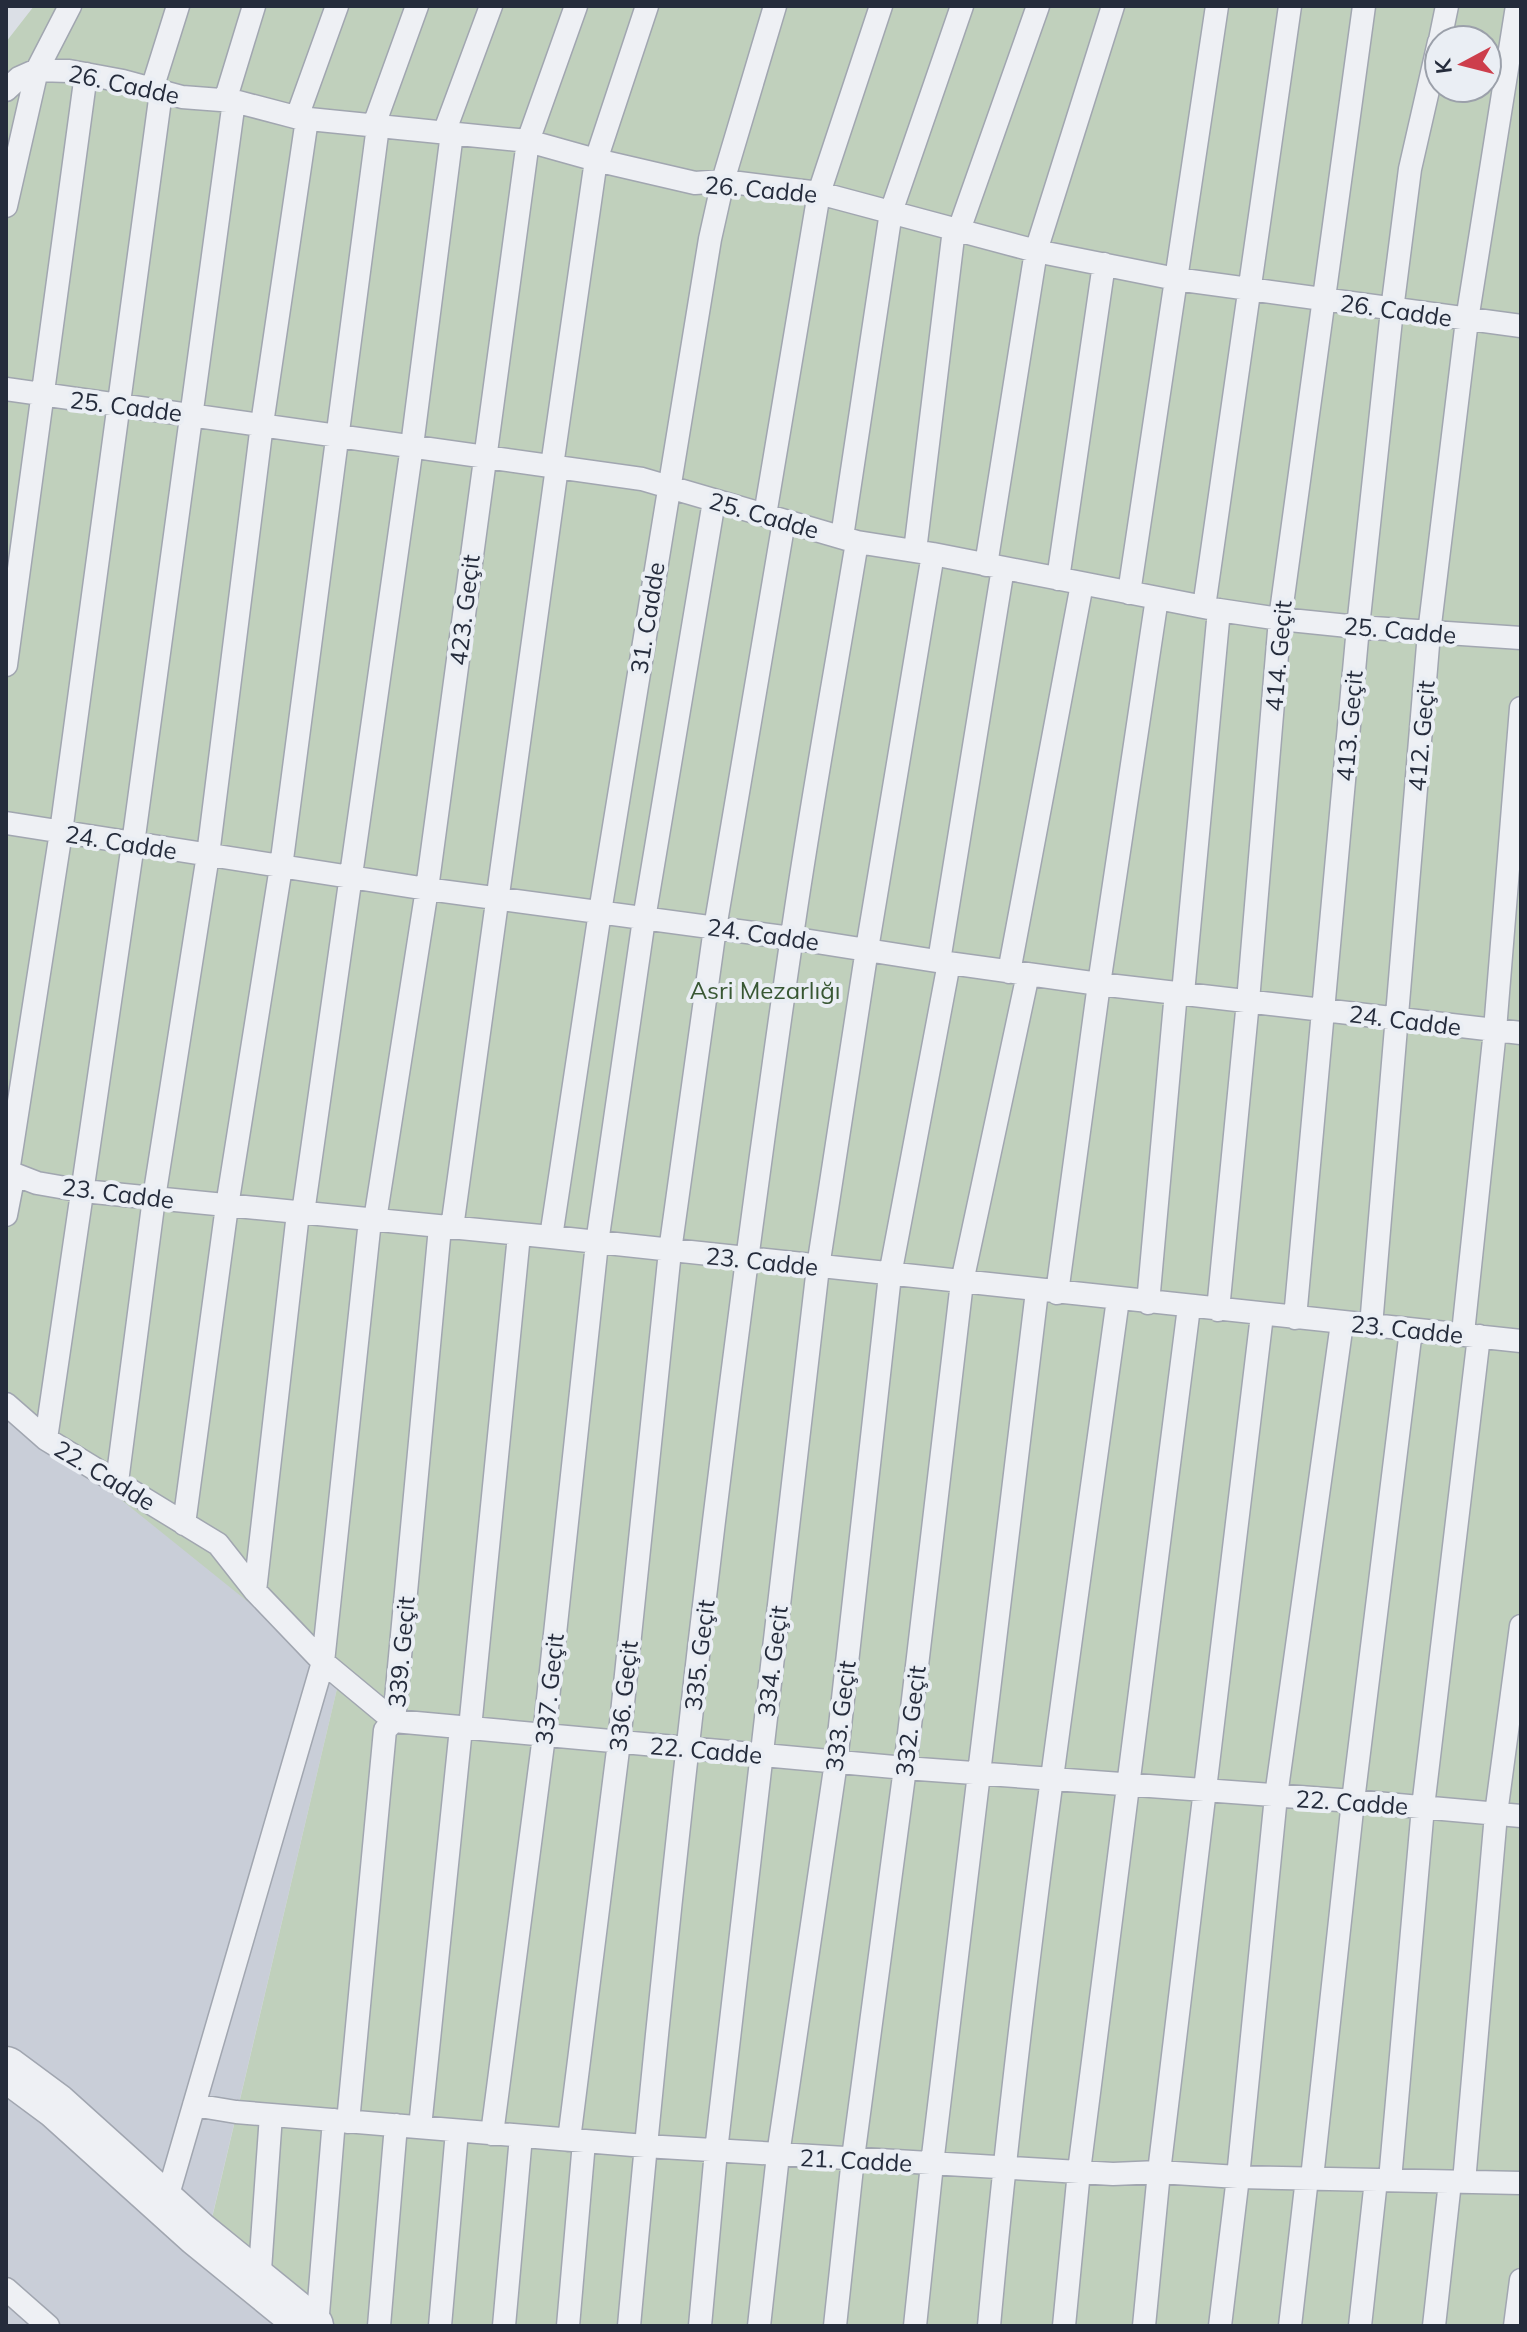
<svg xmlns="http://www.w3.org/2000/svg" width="1527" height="2332" viewBox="0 0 1527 2332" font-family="Mulish,sans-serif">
<rect width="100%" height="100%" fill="#dbdfe6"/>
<path fill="#c9ced8" d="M6,1399L340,1676L208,2234L334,2326H6Z"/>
<path fill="#c0d0bc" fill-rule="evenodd" d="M34,6H1521V2326H334L208,2235L340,1676L6,1407V42ZM1439,40H1487V88H1439Z"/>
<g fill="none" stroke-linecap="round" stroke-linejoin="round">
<defs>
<path id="service" d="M1440,40L1447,6
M152,89L178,6
M6,90L19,78L37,70L69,71L123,81L182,97L234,101L299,118L528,141L596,160L695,183L723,181L819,193L1036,251L1176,279L1521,326
M225,101L254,6
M297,117L337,6
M374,125L417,6
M444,133L491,6
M6,206L37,70L70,6
M959,230L1038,6
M6,389L642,479L857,542L933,554L1219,610L1280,619L1358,627L1521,638
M552,466L596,160L647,6
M765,515L819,193L881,6
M842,537L891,212L962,6
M915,551L954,229
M986,565L1036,251L1113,6
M1058,579L1104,264
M1129,593L1217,6
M1204,607L1290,6
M6,665L86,74
M6,823L427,889L791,938L949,963L1099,984L1521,1033
M939,961L1003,568
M1009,972L1082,584
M1183,993L1219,610
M6,1171L37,1183L83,1191L551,1237L1521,1341
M8,1172L61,832L161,92
M303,1213L412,446L452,133
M6,1215L14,1174
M375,1220L427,889L528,141L576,6
M452,1228L557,467
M551,1237L600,912L710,239L723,181L775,6
M1057,1293L1099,984L1157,598
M1148,1303L1176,992
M1218,1310L1248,1001L1280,619L1364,6
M1295,1318L1358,627L1392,310L1410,169L1439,42
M1371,1326L1429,633L1467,320L1517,6
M1463,1333L1495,1030L1521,708
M6,1404L46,1439L218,1544L255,1591L323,1662L394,1721L905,1768L1353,1801L1521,1816
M46,1439L133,844L234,101
M117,1482L154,1198L208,855L262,424L307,119
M184,1524L227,1206L281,867L378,126
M255,1591L298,1213
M470,1728L519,1235
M194,2105L236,2112L645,2146L1113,2174L1159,2172L1238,2177L1521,2183
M348,2122L385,1730L394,1721L440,1227
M420,2127L461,1728
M492,2134L544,1736L597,1243L644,919L714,501
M569,2140L619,1742L670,1251L715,928L784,521
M1312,2178L1353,1801L1411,1330
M1390,2180L1423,1807L1479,1336
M1464,2182L1496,1814L1521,1626
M165,2205L323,1662L370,1220
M259,2284L271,2115
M6,2289L48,2326
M317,2326L334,2120
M379,2326L396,2125
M440,2326L457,2131
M504,2326L521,2136
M568,2326L584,2142
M629,2326C671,1864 724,1402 791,943C810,809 835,675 857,542
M700,2326L716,2151L818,1267L867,949L933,554
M759,2326L778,2155L836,1762L890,1275L949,963
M835,2326L853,2158L905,1768L962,1282L1028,974
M915,2326L932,2164L1037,1291
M989,2326C1020,1982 1071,1641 1118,1299
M1064,2326L1079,2171L1189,1307
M1144,2326L1159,2172L1262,1315
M1220,2326L1238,2177L1276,1796L1342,1323
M1290,2326L1307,2178
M1360,2326L1376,2180
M1434,2326L1450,2182
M1515,2326L1521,2280"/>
<path id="minor" d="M6,2069L56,2106L198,2234L311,2326"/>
</defs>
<use href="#service" stroke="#a1a6b0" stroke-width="25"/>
<use href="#minor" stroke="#a1a6b0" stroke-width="47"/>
<use href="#service" stroke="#eef0f4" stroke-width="22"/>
<use href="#minor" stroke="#eef0f4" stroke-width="44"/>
</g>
<g text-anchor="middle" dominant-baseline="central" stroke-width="8" stroke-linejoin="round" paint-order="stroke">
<g font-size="24" fill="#252c3c" stroke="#eaeef4">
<text transform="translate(124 84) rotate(12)">26. Cadde</text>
<text transform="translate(761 189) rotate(5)">26. Cadde</text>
<text transform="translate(1396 310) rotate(8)">26. Cadde</text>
<text transform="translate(126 406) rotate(7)">25. Cadde</text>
<text transform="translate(764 515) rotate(16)">25. Cadde</text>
<text transform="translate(464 610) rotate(-83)">423. Geçit</text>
<text transform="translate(647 618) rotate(-81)">31. Cadde</text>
<text transform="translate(1400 630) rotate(5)">25. Cadde</text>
<text transform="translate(1278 656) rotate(-85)">414. Geçit</text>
<text transform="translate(1349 726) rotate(-85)">413. Geçit</text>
<text transform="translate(1421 736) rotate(-85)">412. Geçit</text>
<text transform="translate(121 842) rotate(9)">24. Cadde</text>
<text transform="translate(763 934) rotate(8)">24. Cadde</text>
<text transform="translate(1405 1020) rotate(7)">24. Cadde</text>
<text transform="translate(118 1193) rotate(7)">23. Cadde</text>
<text transform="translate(762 1261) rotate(6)">23. Cadde</text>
<text transform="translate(1407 1329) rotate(6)">23. Cadde</text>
<text transform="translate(105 1475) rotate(31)">22. Cadde</text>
<text transform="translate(401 1652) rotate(-85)">339. Geçit</text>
<text transform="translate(699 1655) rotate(-83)">335. Geçit</text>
<text transform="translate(772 1661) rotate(-83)">334. Geçit</text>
<text transform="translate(549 1689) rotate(-84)">337. Geçit</text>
<text transform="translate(623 1696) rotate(-84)">336. Geçit</text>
<text transform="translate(840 1716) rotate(-83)">333. Geçit</text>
<text transform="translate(910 1721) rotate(-83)">332. Geçit</text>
<text transform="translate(706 1750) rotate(5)">22. Cadde</text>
<text transform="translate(1352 1802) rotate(4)">22. Cadde</text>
<text transform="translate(856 2160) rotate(3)">21. Cadde</text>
</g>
<g font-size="24" fill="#385733" stroke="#eaeef4">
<text x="765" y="990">Asri Mezarlığı</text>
</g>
</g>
<rect width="1527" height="2332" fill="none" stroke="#252c3c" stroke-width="16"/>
<g transform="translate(1463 64) rotate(263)"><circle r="38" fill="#eaeef4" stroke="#9ba0aa" stroke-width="2"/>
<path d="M0-6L14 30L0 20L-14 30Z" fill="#cd3e4c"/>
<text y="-12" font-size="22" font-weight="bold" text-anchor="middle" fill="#252c3c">K</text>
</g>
</svg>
